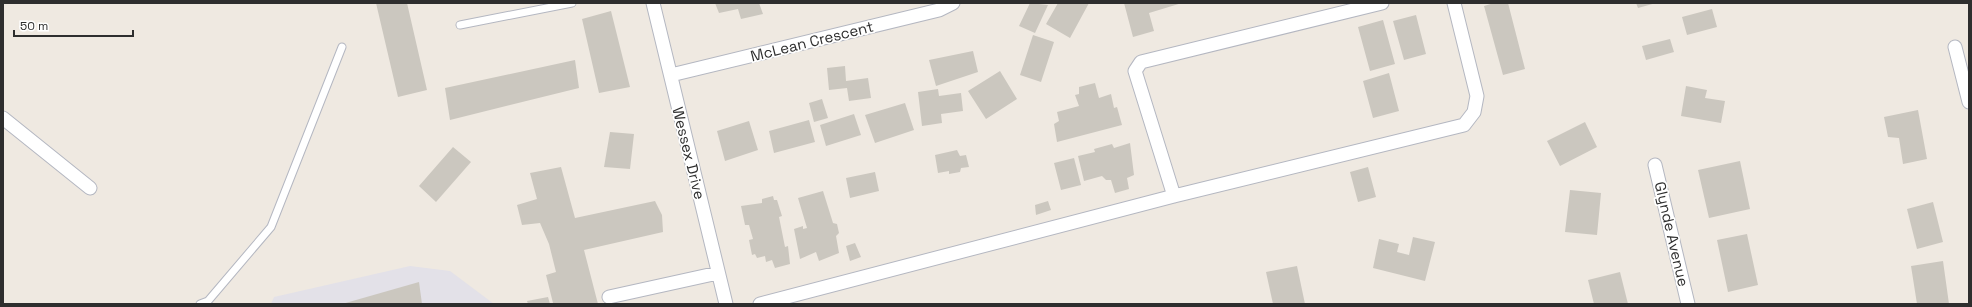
<svg xmlns="http://www.w3.org/2000/svg" width="1972" height="307" viewBox="0 0 1972 307" font-family="'Space Grotesk',sans-serif">
<rect width="100%" height="100%" fill="#efe9e1"/>
<path fill="#e3e1e8" d="M410,266L450,271L494,304H271L274,297Z"/>
<path fill="#cbc7bf" d="M376,3H407L427,90L398,97Z
M715,3H759L763,14L741,19L738,9L719,13Z
M1030,3L1048,5L1035,33L1019,26Z
M1058,3H1089L1070,38L1046,24Z
M1124,3H1182L1149,13L1154,31L1133,37Z
M1494,3H1508L1525,69L1503,75L1484,6Z
M1636,3H1656L1638,8Z
M1712,9L1717,27L1687,35L1682,17Z
M611,11L630,87L599,93L582,19Z
M1416,15L1426,54L1404,60L1393,21Z
M1383,20L1395,64L1370,71L1358,27Z
M1033,35L1054,42L1041,82L1020,75Z
M1670,39L1674,52L1646,60L1642,46Z
M973,51L978,72L936,86L929,60Z
M575,60L579,88L450,120L445,88Z
M845,66L846,81L868,78L871,98L849,101L847,88L829,90L827,68Z
M1000,71L1017,99L986,119L968,91Z
M1389,73L1399,111L1373,118L1363,81Z
M1095,83L1099,98L1111,94L1114,108L1117,107L1122,125L1057,142L1054,124L1059,121L1057,112L1079,106L1075,95L1079,94V87Z
M1686,86L1707,90L1705,98L1725,101L1721,123L1681,116Z
M938,89L939,96L961,93L963,111L941,114L942,123L922,126L918,92Z
M822,99L828,118L814,122L809,103Z
M905,103L914,130L875,143L865,115Z
M1918,110L1927,159L1903,164L1899,138L1888,137L1884,117Z
M854,114L861,135L826,146L820,125Z
M809,120L815,142L774,153L769,131Z
M749,121L758,150L725,161L717,131Z
M1585,122L1597,147L1560,166L1547,141Z
M610,132L634,134L630,169L604,167Z
M1130,143L1134,175L1127,178L1129,189L1115,193L1111,180H1106L1102,176L1084,181L1078,156L1095,152L1094,149L1112,144L1114,148Z
M453,147L471,162L436,202L419,186Z
M957,150L960,156L966,155L969,167L961,168L960,172L949,174V171L938,173L935,155Z
M1074,158L1081,185L1061,190L1054,163Z
M1740,161L1750,209L1709,218L1698,170Z
M561,167L575,218L655,201L662,215L663,232L584,250L598,304L553,303L546,275L556,272L549,244L540,223L522,225L517,205L537,199L530,173Z
M1368,167L1376,197L1358,202L1350,172Z
M875,172L879,191L850,198L846,178Z
M1570,190L1601,193L1597,235L1565,232Z
M823,191L833,223L837,224L839,233L836,236L839,253L819,261L816,252L800,259L794,229L803,226V229L807,228L798,198Z
M773,196L774,200H777L782,216L779,217L785,247L788,246L790,264L775,268L772,260L766,262L765,256L757,258L755,254L752,255L749,240L753,239L749,225H745L741,206L762,203V199Z
M1048,201L1051,210L1036,215L1035,205Z
M1933,202L1943,242L1917,249L1907,209Z
M1747,234L1758,285L1728,292L1717,240Z
M1413,237L1435,242L1425,281L1373,268L1379,239L1399,244L1397,252L1409,255Z
M855,243L861,257L850,261L846,246Z
M1943,261L1949,304H1917L1911,266Z
M1297,266L1305,304H1273L1266,272Z
M1620,272L1628,304H1594L1588,280Z
M419,282L422,304H342Z
M548,297L550,304H528L527,301Z"/>
<g fill="none" stroke-linecap="round" stroke-linejoin="round">
<defs>
<path id="service" d="M460,25L572,3
M200,304L208,301L271,227L342,47"/>
<path id="minor" d="M653,3L726,304
M1955,47L1969,102
M671,75L939,10L953,3
M3,118L90,188
M1655,165L1688,304
M1174,196L1135,71L1141,62L1382,3
M609,297L718,273
M760,304L1174,196L1464,125L1474,112L1477,96L1454,3"/>
</defs>
<use href="#service" stroke="#b4b7c1" stroke-width="9"/>
<use href="#minor" stroke="#b4b7c1" stroke-width="15"/>
<use href="#service" stroke="#fff" stroke-width="7"/>
<use href="#minor" stroke="#fff" stroke-width="13"/>
</g>
<g text-anchor="middle" dominant-baseline="central" stroke-width="3.5" stroke-linejoin="round" paint-order="stroke">
<g font-size="15" fill="#2e2e2e" stroke="#fff">
<text transform="translate(812 41) rotate(-14)">McLean Crescent</text>
<text transform="translate(689 153) rotate(76)">Wessex Drive</text>
<text transform="translate(1672 234) rotate(77)">Glynde Avenue</text>
</g>
</g>
<rect width="1972" height="307" fill="none" stroke="#2e2e2e" stroke-width="8"/>
<path d="M14 30v6h119v-6" fill="none" stroke="#2e2e2e" stroke-width="2"/>
<text x="20" y="30" font-size="12" fill="#2e2e2e" stroke="#ffffff" stroke-width="3" paint-order="stroke">50 m</text>
</svg>
